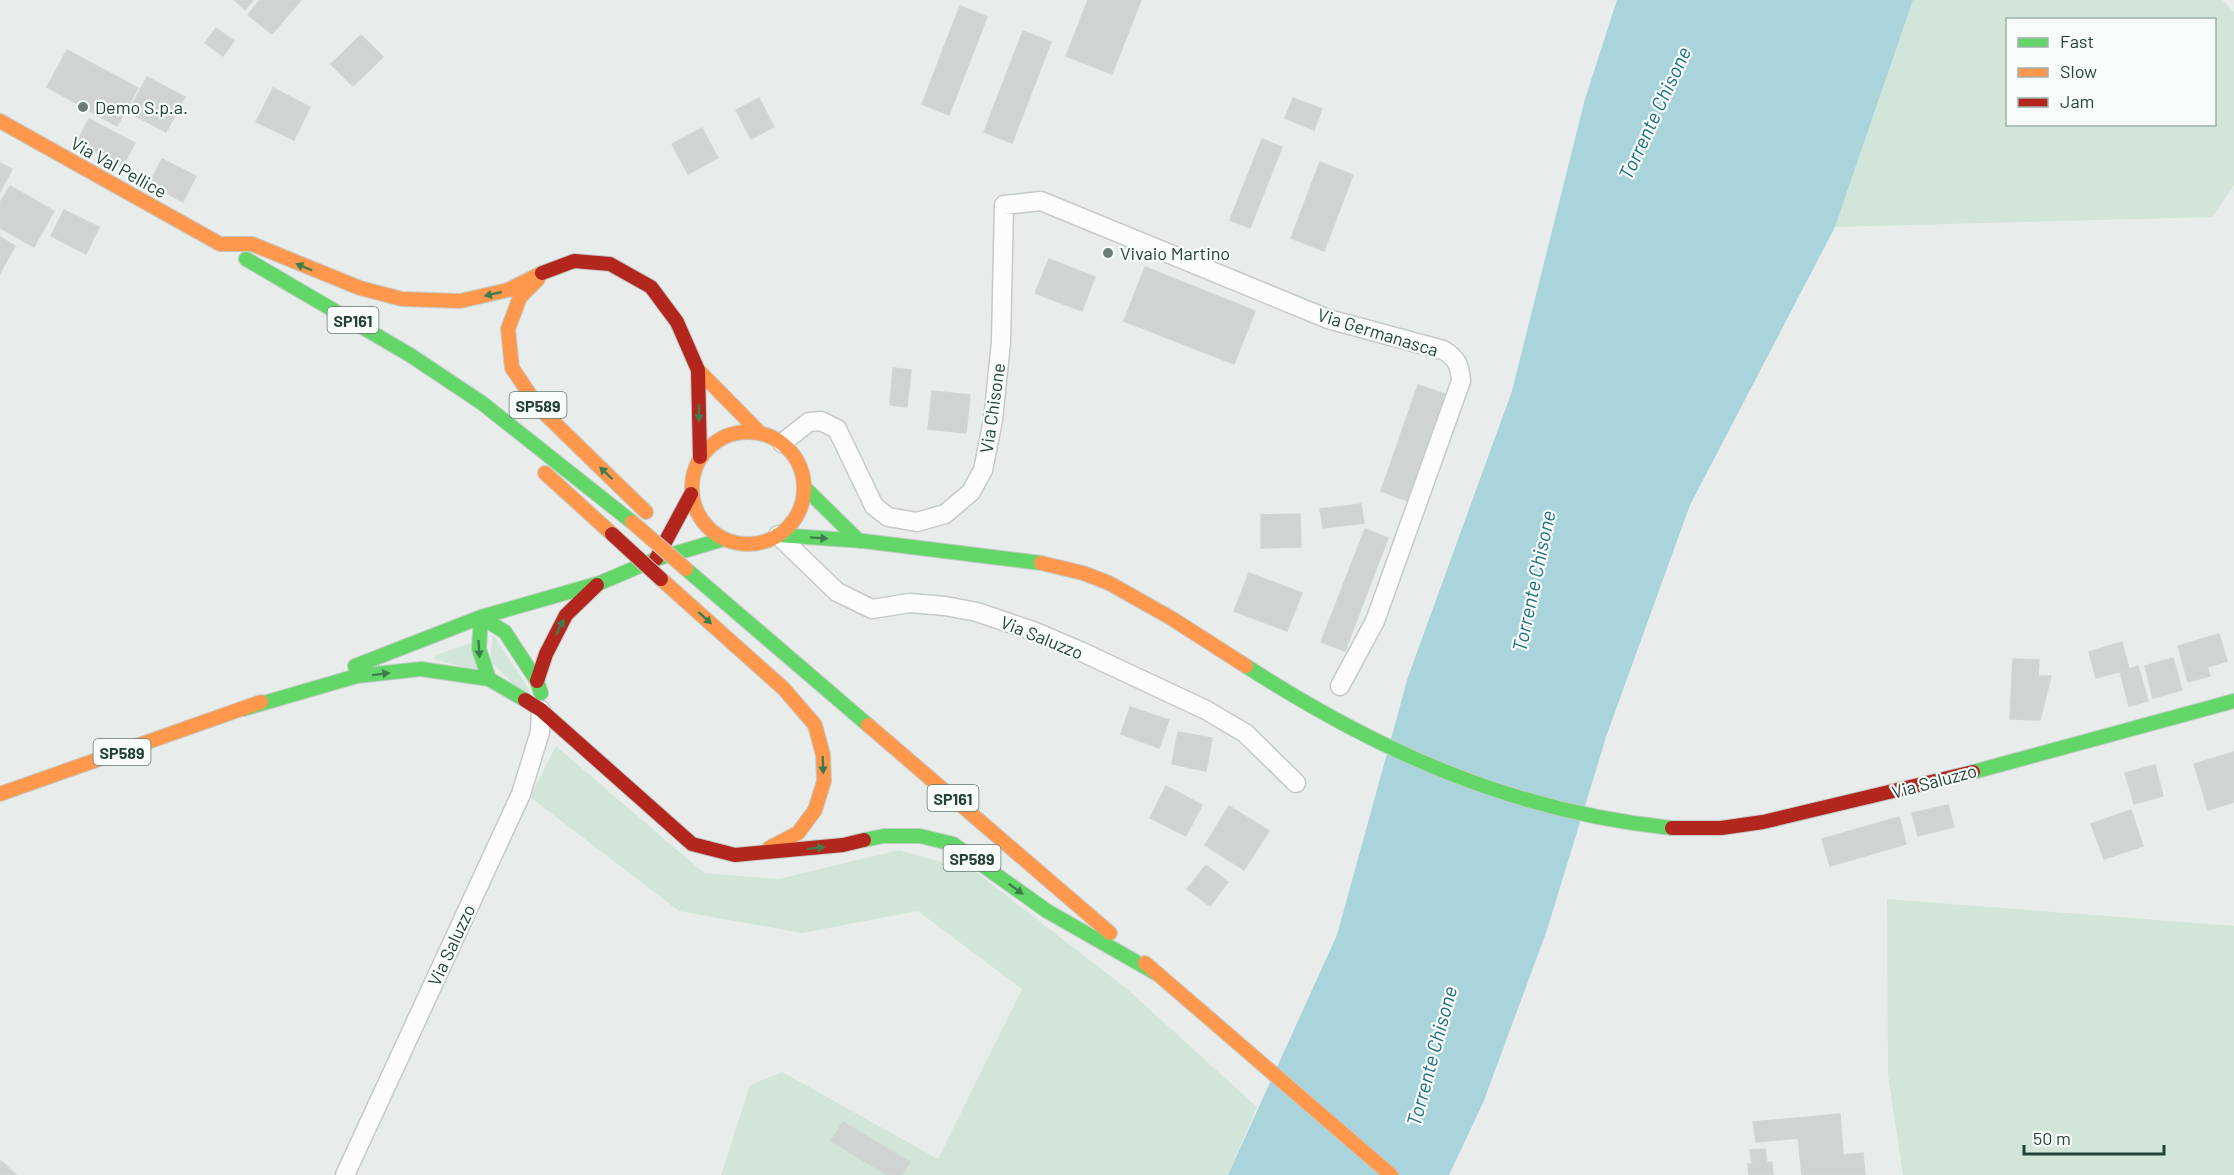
<svg xmlns="http://www.w3.org/2000/svg" width="2234" height="1175" viewBox="0 0 2234 1175" font-family="Barlow,sans-serif">
<rect width="100%" height="100%" fill="#e8edeb"/>
<path fill="#d1e6d8" fill-rule="evenodd" d="M1913,0H2222L2234,12V185L2212,217L1835,227ZM2008,20H2214V124H2008Z
M493,635L531,692L524,694L490,661Z
M471,643L478,671L433,659L436,655Z
M556,746L704,873L779,879L899,850L976,872L1127,989L1257,1107L1228,1175H721L750,1085L782,1072L938,1159L1022,989L918,911L802,933L679,911L530,797Z
M1887,899L2234,926V1175H1903L1888,1075Z"/>
<path fill="#a9d4db" d="M1617,0H1913L1835,227L1690,505L1607,734L1547,930L1483,1103L1449,1175H1228L1337,935L1408,677L1512,391L1585,99Z"/>
<path fill="#cfd4d2" stroke="#d1d6d4" stroke-width="1.5" d="M235,0H253L245,10Z
M260,0H301L272,34L248,15Z
M1088,0H1141L1112,74L1066,56Z
M960,6L987,17L949,115L922,104Z
M216,28L234,41L223,56L205,43Z
M1023,31L1051,42L1012,143L984,132Z
M361,35L383,57L353,86L331,64Z
M67,50L138,88L117,126L47,87Z
M147,77L185,97L166,132L128,112Z
M273,88L310,107L294,140L256,122Z
M759,98L774,127L751,139L736,110Z
M1293,98L1322,109L1314,130L1285,118Z
M89,119L135,143L122,167L77,142Z
M702,128L718,158L688,174L672,144Z
M1262,139L1282,147L1250,228L1230,220Z
M162,159L196,176L183,202L149,184Z
M1320,162L1353,175L1324,251L1291,238Z
M0,163L12,169L0,192Z
M10,186L54,211L34,247L0,228V203Z
M64,210L99,227L86,254L51,236Z
M0,237L15,246L0,273Z
M1049,259L1095,277L1082,311L1035,293Z
M1145,267L1255,311L1234,364L1124,321Z
M893,368L911,370L907,407L890,405Z
M1418,385L1445,394L1408,501L1381,491Z
M932,391L970,395L966,433L928,429Z
M1361,504L1364,523L1323,528L1320,509Z
M1300,514L1301,547L1261,548V515Z
M1365,529L1388,538L1345,651L1321,642Z
M1249,573L1302,593L1287,631L1234,611Z
M2219,634L2227,661L2207,667L2210,676L2188,682L2178,646Z
M2122,642L2129,669L2096,678L2089,652Z
M2173,658L2182,690L2153,698L2145,666Z
M2013,659L2039,660L2038,676H2051L2040,720L2010,719Z
M2138,666L2148,701L2129,706L2120,672Z
M1130,707L1169,720L1159,748L1121,734Z
M1178,732L1212,738L1206,771L1172,764Z
M2234,752V802L2208,810L2194,764Z
M2155,765L2163,796L2134,804L2125,773Z
M1166,786L1202,805L1186,836L1150,818Z
M1948,805L1954,827L1918,836L1912,813Z
M1229,806L1269,831L1244,870L1205,845Z
M2131,810L2143,846L2104,859L2091,824Z
M1899,817L1906,844L1830,866L1822,839Z
M1206,865L1228,882L1210,906L1187,889Z
M1840,1114L1843,1155L1863,1153L1865,1175H1802L1798,1138L1756,1142L1753,1122Z
M843,1122L910,1162L902,1175H887L831,1141Z
M1765,1149L1767,1163L1772,1162L1773,1175H1749L1748,1164H1752L1750,1150Z
M0,1160L16,1175H0Z"/>
<g fill="none" stroke-linecap="round" stroke-linejoin="round">
<defs>
<path id="street" d="M782,443L809,422L821,421L837,429L874,506L888,517L917,522L945,514L971,492L983,470L993,420L1001,342L1004,205L1041,201L1328,319L1443,350C1457,358 1460,366 1461,381L1375,621L1340,686
M778,535L837,592L872,609L910,603L945,606L977,612L1033,631L1080,651L1206,710L1245,733L1296,783
M345,1175L521,794L540,732L541,710"/>
<path id="fast" d="M246,259L410,355L482,403L632,522
M804,487L859,541
M778,535L863,541L1041,563
M686,569L868,725
M481,617L505,632L537,681L541,693
M481,617L479,649L489,679
M355,666L481,617L600,583L656,559L724,539
M1246,666C1379,752 1514,812 1672,828
M243,709L357,676L421,669L489,679L525,700
M1973,772L2234,701
M864,840L884,836H920L953,844L1047,911L1159,975"/>
<path id="slow" d="M0,121L220,244
M220,244H252L360,288L402,299L460,301L508,290L542,273
M538,279L520,297L508,329L512,368L539,408L646,512
M698,370L759,432
M692 488a56 56 0 1 1 112 0a56 56 0 1 1-112 0Z
M545,473L612,534
M1041,563L1083,573L1109,583L1171,618L1246,666
M661,579L784,689L815,725L823,755L824,781L815,810L798,833L769,848
M868,725L1110,933
M0,794L261,702
M1145,963L1391,1175"/>
<path id="jam" d="M542,273L574,261L610,264L651,287L677,322L698,370L700,457
M656,559L691,494
M537,681L546,654L566,615L597,585
M525,700L541,710L692,844L735,855L843,845L864,840
M1672,828H1721L1763,822L1973,772"/>
</defs>
<use href="#street" stroke="#c5cac8" stroke-width="21"/>
<use href="#fast" stroke="#c3cbc8" stroke-width="16"/>
<use href="#slow" stroke="#c3cbc8" stroke-width="16"/>
<use href="#jam" stroke="#c3cbc8" stroke-width="16"/>
<use href="#street" stroke="#fcfcfc" stroke-width="18"/>
<use href="#fast" stroke="#63d668" stroke-width="14"/>
<use href="#slow" stroke="#ff974d" stroke-width="14"/>
<use href="#jam" stroke="#b3261e" stroke-width="14"/>
<defs>
<path id="slow-bridge" d="M632,522L686,569"/>
<path id="jam-bridge" d="M612,534L661,579"/>
</defs>
<use href="#slow-bridge" stroke="#c3ccc9" stroke-width="16" stroke-linecap="butt"/>
<use href="#jam-bridge" stroke="#c3ccc9" stroke-width="16" stroke-linecap="butt"/>
<use href="#slow-bridge" stroke="#ff974d" stroke-width="14"/>
<use href="#jam-bridge" stroke="#b3261e" stroke-width="14"/>
</g>
<defs><path id="oneway-solid" d="M-6-.8H1V-3.2L6.5 0L1 3.2V.8H-6Z" transform="scale(1.5)"/></defs>
<g fill="#3d7d4c">
<use href="#oneway-solid" transform="translate(304 267) rotate(-157)"/>
<use href="#oneway-solid" transform="translate(493 294) rotate(167)"/>
<use href="#oneway-solid" transform="translate(699 413) rotate(89)"/>
<use href="#oneway-solid" transform="translate(606 473) rotate(-136)"/>
<use href="#oneway-solid" transform="translate(819 538) rotate(4)"/>
<use href="#oneway-solid" transform="translate(705 618) rotate(42)"/>
<use href="#oneway-solid" transform="translate(560 627) rotate(-63)"/>
<use href="#oneway-solid" transform="translate(479 649) rotate(86)"/>
<use href="#oneway-solid" transform="translate(381 674) rotate(-7)"/>
<use href="#oneway-solid" transform="translate(823 765) rotate(88)"/>
<use href="#oneway-solid" transform="translate(816 848) rotate(-6)"/>
<use href="#oneway-solid" transform="translate(1016 889) rotate(36)"/>
</g>
<g fill="#697e78" stroke="#f7fbf9" stroke-width="2">
<circle cx="83" cy="107" r="6"/>
<circle cx="1108" cy="253" r="6"/>
</g>
<g text-anchor="middle" dominant-baseline="central" stroke-width="4.5" stroke-linejoin="round" paint-order="stroke">
<g fill="#f7fbf9" stroke="#637a73" stroke-width="1.5">
<rect x="327.5" y="307" width="51" height="26" rx="4.5"/>
<rect x="509.5" y="392" width="57" height="26" rx="4.5"/>
<rect x="93.5" y="739" width="57" height="26" rx="4.5"/>
<rect x="927.5" y="785" width="51" height="26" rx="4.5"/>
<rect x="943.5" y="845" width="57" height="26" rx="4.5"/>
</g>
<g font-size="16" font-weight="bold" fill="#24423a">
<text x="353" y="320">SP161</text>
<text x="538" y="405">SP589</text>
<text x="122" y="752">SP589</text>
<text x="953" y="798">SP161</text>
<text x="972" y="858">SP589</text>
</g>
<g font-size="18" fill="#24423a" stroke="#f7fbf9" text-anchor="start">
<text x="95" y="107">Demo S.p.a.</text>
<text x="1120" y="253">Vivaio Martino</text>
</g>
<g font-size="18" fill="#24423a" stroke="#f7fbf9">
<text transform="translate(119 167) rotate(29)">Via Val Pellice</text>
<text transform="translate(1378 332) rotate(17)">Via Germanasca</text>
<text transform="translate(992 408) rotate(-82)">Via Chisone</text>
<text transform="translate(1042 637) rotate(22)">Via Saluzzo</text>
<text transform="translate(1934 781) rotate(-15)">Via Saluzzo</text>
<text transform="translate(451 945) rotate(-65)">Via Saluzzo</text>
</g>
<g font-size="20" font-style="italic" fill="#1c6f80" stroke="#f7fbf9">
<text transform="translate(1654 113) rotate(-65)">Torrente Chisone</text>
<text transform="translate(1533 581) rotate(-78)">Torrente Chisone</text>
<text transform="translate(1431 1056) rotate(-75)">Torrente Chisone</text>
</g>
</g>
<rect x="2006" y="18" width="210" height="108" fill="#f7fbf9" stroke="#a3b1ad" stroke-width="1.5"/>
<rect x="2018" y="38" width="30" height="9" fill="#63d668" stroke="#a3b1ad" stroke-width="1.5"/>
<text x="2060" y="48" font-size="18" fill="#24423a">Fast</text>
<rect x="2018" y="68" width="30" height="9" fill="#ff974d" stroke="#a3b1ad" stroke-width="1.5"/>
<text x="2060" y="78" font-size="18" fill="#24423a">Slow</text>
<rect x="2018" y="98" width="30" height="9" fill="#b3261e" stroke="#a3b1ad" stroke-width="1.5"/>
<text x="2060" y="108" font-size="18" fill="#24423a">Jam</text>
<path d="M2024 1145v9h140v-9" fill="none" stroke="#24423a" stroke-width="3"/>
<text x="2033" y="1145" font-size="18" fill="#24423a" stroke="#f7fbf9" stroke-width="4.5" paint-order="stroke">50 m</text>
</svg>
